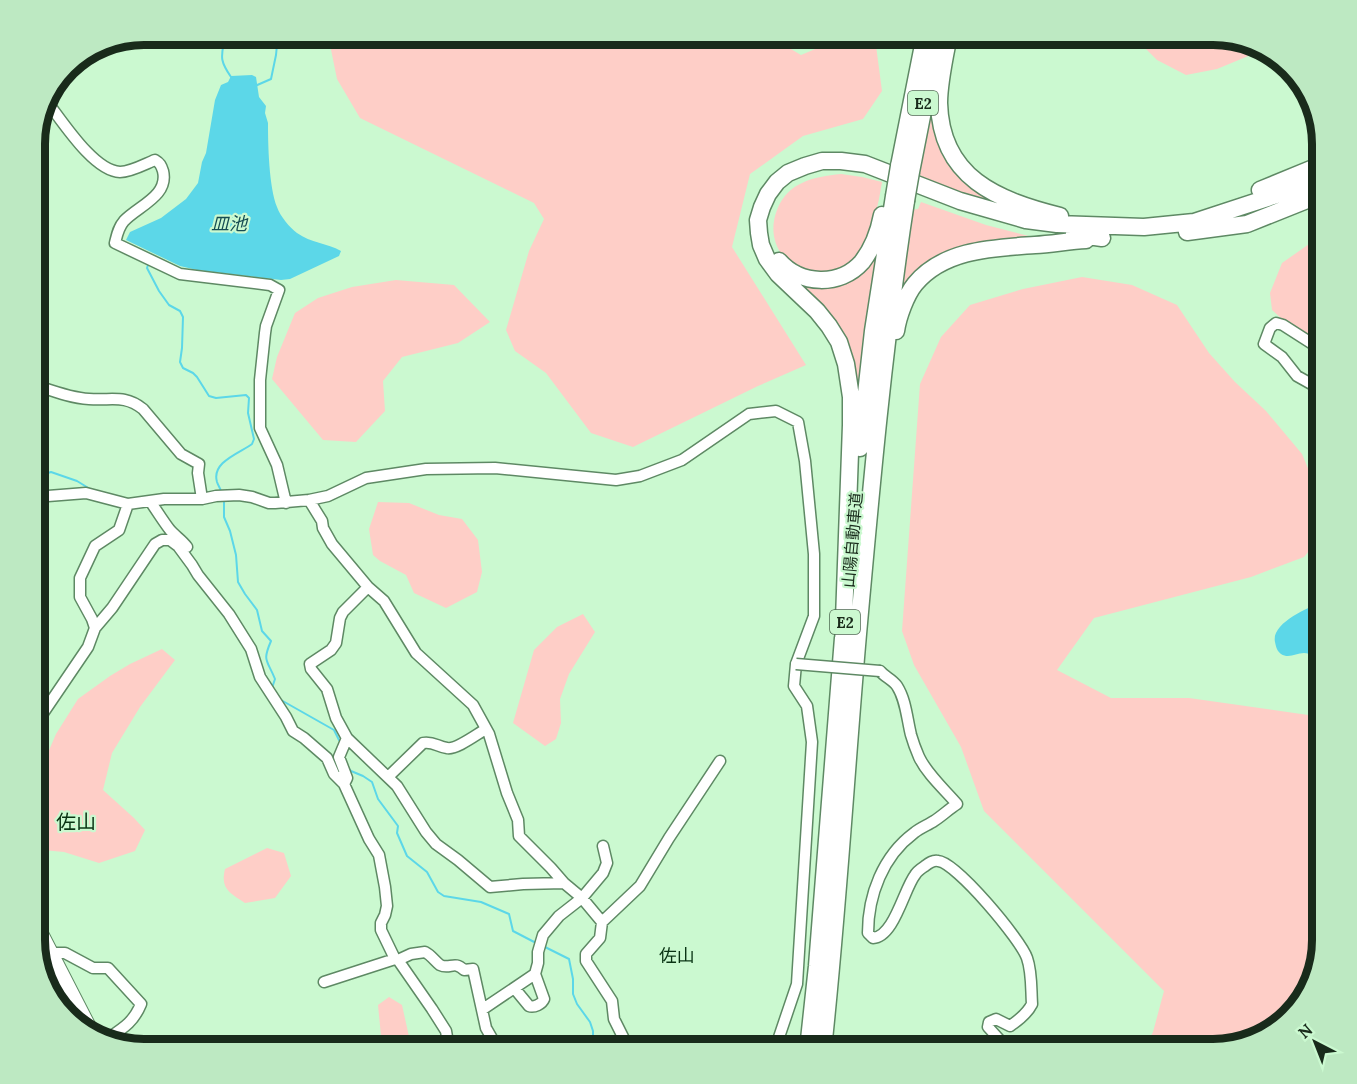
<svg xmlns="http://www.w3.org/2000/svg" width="1357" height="1084" viewBox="0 0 1357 1084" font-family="Lora,'Noto Sans JP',serif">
<rect width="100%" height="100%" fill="#cbf9d0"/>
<path fill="#fecec7" d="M328,35H767L801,55L844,37L875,38L882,91L863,119L803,136L750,174L732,247L806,365L758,386L633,447L591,433L546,373L515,351L506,330L529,251L544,219L534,203L360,118L337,79Z
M1132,35H1213L1258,52L1217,69L1186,75L1157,60Z
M930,107L936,108L946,154L1029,211L996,207L924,179L919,174Z
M841,174L862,177L882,182C878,207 873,231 858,252C856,255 853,260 850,263C812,293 759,256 777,210C788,182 813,177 841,174Z
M921,202L986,225L1036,238L974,247L899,303L911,210L918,209Z
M1322,235V355L1272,310L1270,293L1282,263Z
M878,252L872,285L858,385L854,384L794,277L808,284Z
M1082,277L1132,285L1177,305L1209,353L1235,382L1266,411L1302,454L1322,502V535L1304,557L1251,577L1094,618L1057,670L1111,698H1189L1322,717V940L1295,1012L1261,1038L1213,1049H1144L1153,1032L1164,991L984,811L961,747L914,665L902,631L920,384L941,337L970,305L1023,289Z
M396,280L454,285L490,322L458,343L402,357L383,381L385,411L356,442L323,440L272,379L277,357L295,313L318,298L352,287Z
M378,502L409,503L439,515L462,519L478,540L482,572L477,592L446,608L414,593L406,575L380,561L373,555L369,529Z
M583,614L595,632L569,674L560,699L561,723L556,739L545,746L513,723L534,650L557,627Z
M162,649L175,660L140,707L112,753L103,790L134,818L145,830L135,851L99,863L64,852L43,850L35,841V783L56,734L78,699L110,676L130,664Z
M267,848L284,853L291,876L275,898L245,903C230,893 220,889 225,869Z
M389,997L402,1005L410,1041V1049H380L382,1046L378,1005Z"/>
<path fill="#5cd7e8" d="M252,75L256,77L259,97L266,106L265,113L268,123C268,145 269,187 277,207C280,216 290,228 297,233C311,243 327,243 341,251L339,256L290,279L281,280L197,270L180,266L126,240L130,232L161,218L186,199L198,183L202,162L206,153L215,100L221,85L228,82L231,76Z
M1322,602V658C1317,657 1310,653 1304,653C1296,653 1289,659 1281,654C1277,651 1276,647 1275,642C1271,623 1308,608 1322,602Z"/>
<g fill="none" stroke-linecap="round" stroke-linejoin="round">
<path stroke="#5cd7e8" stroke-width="2" d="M225,35C222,56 218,58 231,77
M255,86L271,79L276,55L278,35
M149,262L147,268L159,291L169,305L180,311L183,317L182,348L180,362L183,368L193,373L197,377L209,396L216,398L246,395L249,398L248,413L254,439L252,444C240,453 211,462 217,482C218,485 220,488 221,491
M35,477L51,472L77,481L90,489
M224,499V517L230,531L236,555L238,582L245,594L257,610L262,631L271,641C262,662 267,659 275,679L272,688
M281,700L334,730L339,740
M347,767L351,771L363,776L372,782L378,799L398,826L397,833L407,856L427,872L438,892L444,896L481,902L509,914L513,931L538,944
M543,946L569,959L573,979V994L577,1004L590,1022L593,1031V1049"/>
<defs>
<path id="minor" d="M45,99C61,119 93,171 120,172C131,172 145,164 155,160C160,163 161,165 163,171C169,196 138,206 124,221C118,228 117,235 115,243L180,274L270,285L279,290L266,326L265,333L260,380V428L277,465L286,503
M35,385C53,391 71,398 89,399C111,401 124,394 143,409L181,454L199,464L198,473L202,499
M1322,390L1297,376L1282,357L1264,344L1270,328L1276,323L1283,325L1322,350
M35,493L48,496L86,493L128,504L164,499H202L216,496L239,495L252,497L269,503H275L309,500L328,496L366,478L426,469L495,468L616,480L640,476L682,460L749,414L776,411L798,422L805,461L814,554V616L796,664L794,686L807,706L812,742L797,984L775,1049
M309,500L322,521L323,528L332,544L368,587L384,601L416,653L473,705L489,734L507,793L518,820L519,836L551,868L564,883L582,898L602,922
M150,501C157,511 163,521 170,530C175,536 182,540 187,547
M95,628L112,608L155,544L162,540H170L178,546L192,565L198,575L229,614L251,649L260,677L286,717L293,731L304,738L327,758L334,774L344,784L369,839L379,855L385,887L387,906L385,915L381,923V930L395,959L398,960L432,1009L446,1031L449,1049
M880,671C885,677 892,679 897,686C906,700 907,719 911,735C913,742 916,750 919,757C927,774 944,789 957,804C949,809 942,816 934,821C928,825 920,828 914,833C883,856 868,895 868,933L873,938C894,937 904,889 915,875C917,871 922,868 925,866C929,863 933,860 938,861C956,862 1021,940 1027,958C1032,972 1031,989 1032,1004C1027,1014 1019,1020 1010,1026L996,1019L989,1022L988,1027L1008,1049
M35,725L88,647L95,628L92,619L80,597V578L95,546L119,530L128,504
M347,738L336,718L327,689L311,669L310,664L331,650L336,643L340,618L343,612L368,587
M388,777L423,743C433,741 438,747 447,748C456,750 477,734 486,729
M344,784L347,778L339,757L347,738L397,786L426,832L436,844L458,860L490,887L523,884L564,883
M51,953H65L93,968H108L141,1004C134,1021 125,1027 110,1037
M398,960L411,954L425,952C431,955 435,961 440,965C450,970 454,960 464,970L473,969L486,1028L498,1049
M324,982L395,959
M515,989L529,1006C534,1008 542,1004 544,999L535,974
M483,1009L535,974L538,963V952L543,935L559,916L582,898L603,873L607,863L603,846
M629,1049L614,1019L612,1001L586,961V954L600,938L602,922L640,886L669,838L720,761"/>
<path id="major" d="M35,922L90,1029"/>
<path id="highway" d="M949,35C945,56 939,82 939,103C941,178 997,200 1060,216
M899,166L925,35
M911,172L938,35
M1260,190L1316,167
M1187,232L1247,224L1322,194
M1074,234L1102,238
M779,261C800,285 840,287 862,262C872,249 879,231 882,215
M896,331C898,317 906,295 915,284C944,249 994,248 1035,245C1052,244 1069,241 1086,240
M860,448L873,331L894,196
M843,647L851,425V397L846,364L839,342L829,326L817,311L778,274L767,259L761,245L759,233L758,220L762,207L768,194L777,182L788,173L805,166L822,161H841L865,164L960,201L1026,220L1057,224L1144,227L1194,222L1292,190L1322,175
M808,1049L817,966L843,638
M823,1049C838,911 846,772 858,634C871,489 884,344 906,201"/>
</defs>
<use href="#minor" stroke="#5e8964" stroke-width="13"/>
<use href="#major" stroke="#5e8964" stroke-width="16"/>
<use href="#highway" stroke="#5e8964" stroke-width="19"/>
<use href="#minor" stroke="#fff" stroke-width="10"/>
<use href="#major" stroke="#fff" stroke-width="14"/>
<use href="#highway" stroke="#fff" stroke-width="16"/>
<defs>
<path id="minor-bridge" d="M796,664L880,671"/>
<path id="highway-bridge" d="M894,196L899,166
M906,201L911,172"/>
</defs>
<use href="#minor-bridge" stroke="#5e8964" stroke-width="13" stroke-linecap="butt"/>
<use href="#highway-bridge" stroke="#5e8964" stroke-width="19" stroke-linecap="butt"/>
<use href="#minor-bridge" stroke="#fff" stroke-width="10"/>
<use href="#highway-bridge" stroke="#fff" stroke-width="16"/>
</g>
<g text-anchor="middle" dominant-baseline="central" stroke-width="4.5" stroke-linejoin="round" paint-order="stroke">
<g fill="#cbf9d0" stroke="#4e6951" stroke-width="1.5">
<rect x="908" y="91" width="30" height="24" rx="4.5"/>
<rect x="830" y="610" width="30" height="24" rx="4.5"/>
</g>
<g font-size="15" font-weight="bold" fill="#192b1b">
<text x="923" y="103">E2</text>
<text x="845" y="622">E2</text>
</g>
<g font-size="16" fill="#192b1b" stroke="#cbf9d0">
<text transform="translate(852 540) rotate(-85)">山陽自動車道</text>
</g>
<g font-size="18" font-style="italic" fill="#164c53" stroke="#cbf9d0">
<text x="229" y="223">皿池</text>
</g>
<g font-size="18" fill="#093313" stroke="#cbf9d0">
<text x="677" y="955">佐山</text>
</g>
<g font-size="20" fill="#093313" stroke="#cbf9d0">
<text x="76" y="821">佐山</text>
</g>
</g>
<path d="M0 0H1357V1084H0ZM144 45H1213A99 99 0 0 1 1312 144V940A99 99 0 0 1 1213 1039H144A99 99 0 0 1 45 940V144A99 99 0 0 1 144 45Z" fill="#bde9c2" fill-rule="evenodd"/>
<path fill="none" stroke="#192b1b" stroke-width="8" d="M144 45H1213A99 99 0 0 1 1312 144V940A99 99 0 0 1 1213 1039H144A99 99 0 0 1 45 940V144A99 99 0 0 1 144 45Z"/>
<g transform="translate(1315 1042) rotate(318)" stroke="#cbf9d0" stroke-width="4.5" paint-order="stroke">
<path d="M0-4.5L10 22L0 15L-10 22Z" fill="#192b1b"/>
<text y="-9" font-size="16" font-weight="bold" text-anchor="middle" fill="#192b1b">N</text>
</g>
</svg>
